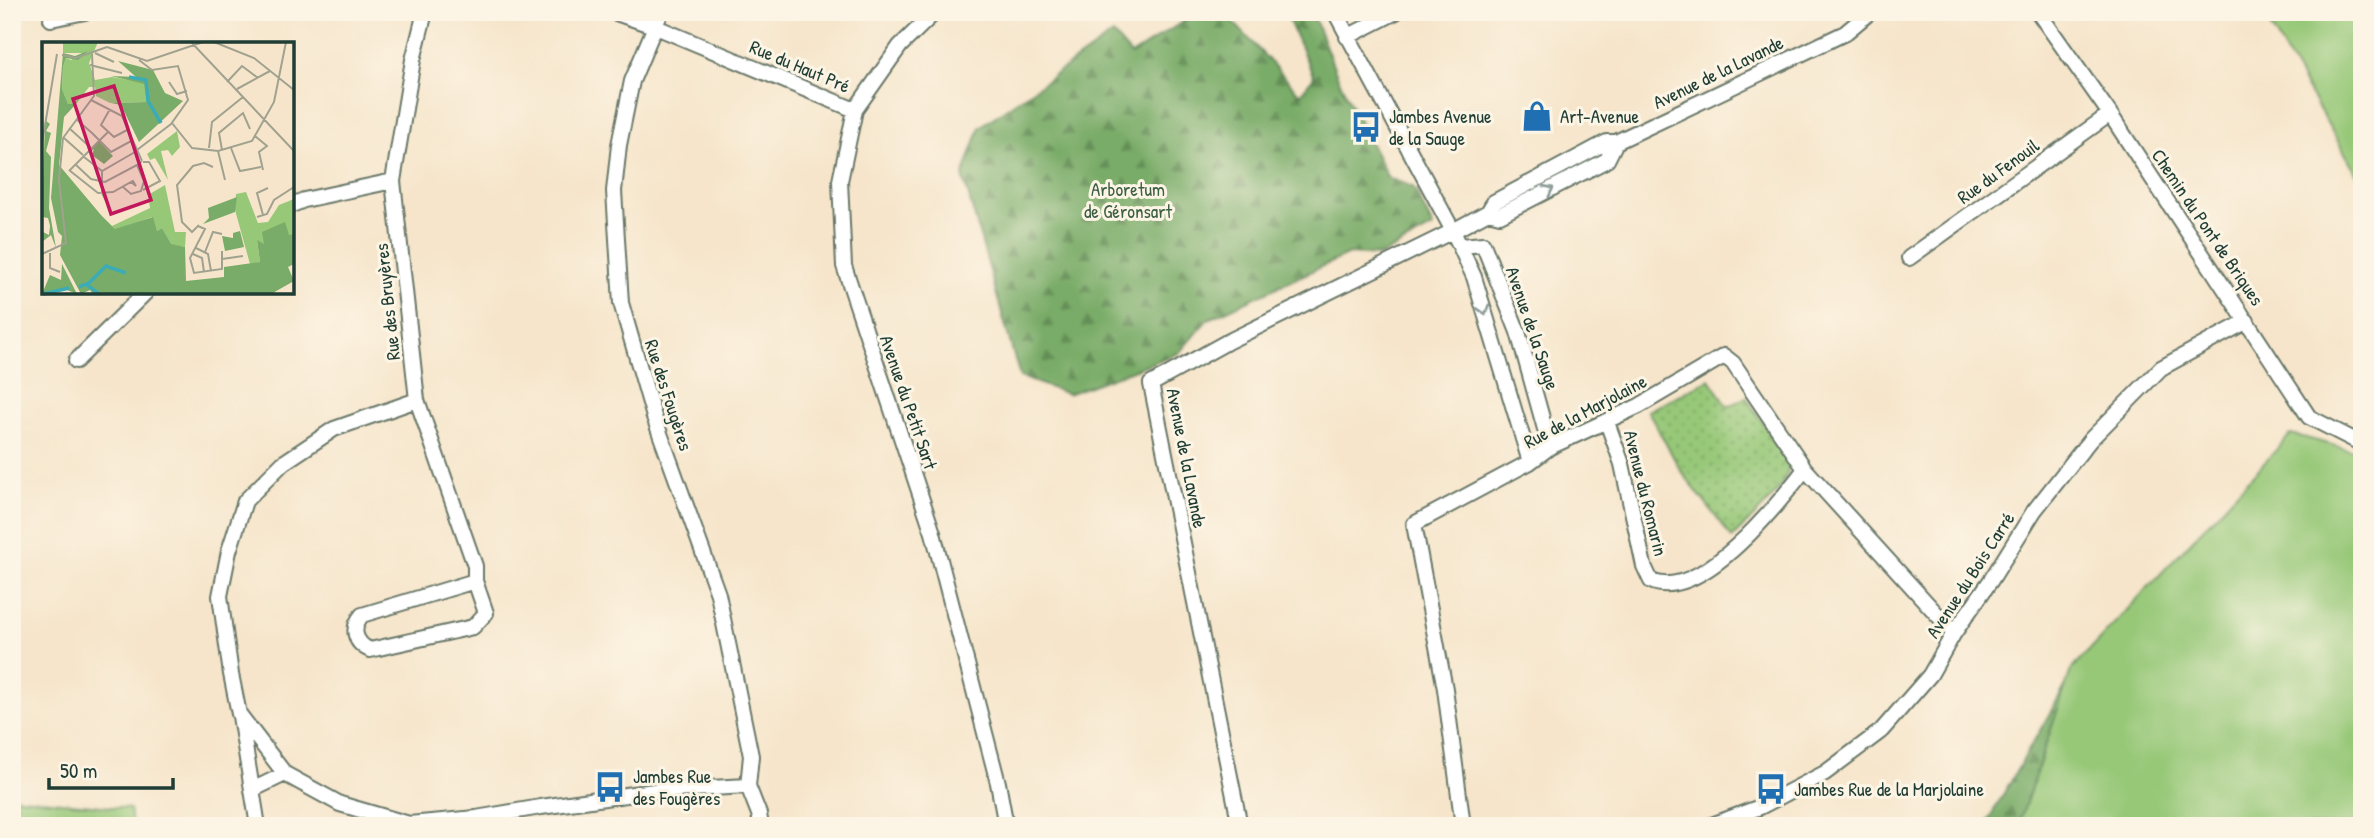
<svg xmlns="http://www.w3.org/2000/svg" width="2374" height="838" viewBox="0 0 2374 838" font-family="'Patrick Hand',sans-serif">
<defs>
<pattern id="forest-firs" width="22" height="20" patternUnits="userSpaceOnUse" patternTransform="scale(1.75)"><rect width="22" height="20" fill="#79ac68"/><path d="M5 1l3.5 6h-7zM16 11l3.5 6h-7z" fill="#638d56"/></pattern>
<pattern id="park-dots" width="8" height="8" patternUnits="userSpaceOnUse" patternTransform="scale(1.75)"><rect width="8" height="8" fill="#97c878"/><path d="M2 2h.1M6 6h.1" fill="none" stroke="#7ba463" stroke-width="1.8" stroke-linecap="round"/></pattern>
</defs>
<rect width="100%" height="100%" fill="#fcf5e5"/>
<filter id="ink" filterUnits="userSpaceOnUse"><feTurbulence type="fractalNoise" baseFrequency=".0143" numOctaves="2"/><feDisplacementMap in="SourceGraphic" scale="14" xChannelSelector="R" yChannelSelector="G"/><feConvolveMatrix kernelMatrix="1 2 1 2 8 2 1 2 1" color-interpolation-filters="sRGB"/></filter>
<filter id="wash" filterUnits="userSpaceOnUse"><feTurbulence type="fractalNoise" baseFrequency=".00686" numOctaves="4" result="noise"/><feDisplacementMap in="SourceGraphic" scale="28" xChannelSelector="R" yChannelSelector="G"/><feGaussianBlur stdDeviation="1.57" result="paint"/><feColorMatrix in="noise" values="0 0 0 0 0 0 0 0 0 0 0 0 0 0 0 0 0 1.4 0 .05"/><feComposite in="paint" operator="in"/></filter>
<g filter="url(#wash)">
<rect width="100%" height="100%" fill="#f6e5cb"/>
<path fill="#97c878" stroke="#5b8256" stroke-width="2" d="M2284,12H2362V182L2270,26Z
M2291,434L2362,453V826H2018L2071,670Z
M12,797L130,809L132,826H12Z"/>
<path fill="url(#forest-firs)" stroke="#4c744e" stroke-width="2" d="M1198,12H1224L1300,94L1314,77L1285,12H1312L1339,80L1388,178L1413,187L1433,227L1380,256L1349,254L1208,319L1179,353L1068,394L1020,377L963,176L980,127L1113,34L1131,55Z
M2066,685L2018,826H1985Z"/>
<path fill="url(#park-dots)" stroke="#5b8256" stroke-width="2" d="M1710,379L1728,407L1746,397L1789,463C1789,489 1749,520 1732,538L1681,471L1648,411Z"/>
</g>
<g filter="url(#ink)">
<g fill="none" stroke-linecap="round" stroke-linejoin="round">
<defs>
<path id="minor" d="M425,12L413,60L393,181L417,400L475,566V581L362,615C351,628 354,643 370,650L473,627L486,613L475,581
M613,12L656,27L855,110
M661,12L632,81L619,145L614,191L621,303L654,417L718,594L751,756L748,786
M935,12L900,46L855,110L840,181L844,266L933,533L998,783L1006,826
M1335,12L1453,231L1474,277L1530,462
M2038,12L2110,114L2309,417L2362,444
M51,19L85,12
M1347,37L1396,12
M1616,142L1845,33L1870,12
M292,205L304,200L393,181
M1461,246L1483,244L1518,332L1550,447
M1909,258L2110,114
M76,361L146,292
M417,400L334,429L283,463L245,501L229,551L220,596L231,674L239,714L285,774L340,804L409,824L476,818L541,807L654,791L748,786L759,814L761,826
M1607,422L1622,464L1644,566L1651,581C1700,603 1779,503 1805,469
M240,716L258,826
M252,790L285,774
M1240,826L1151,384L1227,342L1453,231L1488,212L1494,202L1607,142H1616L1607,160L1500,215L1488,212
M1463,826L1445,689L1414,524L1530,462L1550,447L1639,406L1724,356L1733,363L1805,469L1954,633
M1709,826L1760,807L1825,773L1881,731L1930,675L1954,633L1991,580L2034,511L2090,440L2161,368L2247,321"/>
</defs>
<use href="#minor" stroke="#6a7869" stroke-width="18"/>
<use href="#minor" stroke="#fff" stroke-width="14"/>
</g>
<defs><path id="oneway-chevron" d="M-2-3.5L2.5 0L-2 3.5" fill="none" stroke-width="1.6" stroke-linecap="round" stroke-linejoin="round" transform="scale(1.75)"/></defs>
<g stroke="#8f9e9a">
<use href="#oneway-chevron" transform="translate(1549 190) rotate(-28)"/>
<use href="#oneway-chevron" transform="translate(1484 310) rotate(73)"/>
</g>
</g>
<defs>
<symbol id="shop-bare" viewBox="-9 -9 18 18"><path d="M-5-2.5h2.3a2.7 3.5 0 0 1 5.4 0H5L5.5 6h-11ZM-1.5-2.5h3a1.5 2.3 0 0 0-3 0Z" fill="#1f6fb2" stroke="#fcf5e5" stroke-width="2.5" paint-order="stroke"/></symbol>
<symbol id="bus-bare" viewBox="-9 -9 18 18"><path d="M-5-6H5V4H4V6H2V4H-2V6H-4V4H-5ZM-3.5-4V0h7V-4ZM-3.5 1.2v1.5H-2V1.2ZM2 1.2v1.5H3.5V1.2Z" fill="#1f6fb2" stroke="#fcf5e5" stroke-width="2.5" paint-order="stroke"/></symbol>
</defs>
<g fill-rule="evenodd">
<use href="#shop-bare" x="1515" y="94" width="44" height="44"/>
<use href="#bus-bare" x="1344" y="105" width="44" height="44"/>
<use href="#bus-bare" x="588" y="765" width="44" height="44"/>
<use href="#bus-bare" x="1749" y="767" width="44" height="44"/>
</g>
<g text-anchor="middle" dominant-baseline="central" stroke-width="6" stroke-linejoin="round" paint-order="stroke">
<g font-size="19" fill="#1f3d34" stroke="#fcf5e5">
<text transform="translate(800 66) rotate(23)">Rue du Haut Pré</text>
<text transform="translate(1718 72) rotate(-26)">Avenue de la Lavande</text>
<text transform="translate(1998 171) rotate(-36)">Rue du Fenouil</text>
<text transform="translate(2208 227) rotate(56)">Chemin du Pont de Briques</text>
<text transform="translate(387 302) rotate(-96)">Rue des Bruyères</text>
<text transform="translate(1533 328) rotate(71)">Avenue de la Sauge</text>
<text transform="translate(669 395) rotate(72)">Rue des Fougères</text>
<text transform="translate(909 402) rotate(71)">Avenue du Petit Sart</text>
<text transform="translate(1585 411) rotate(-28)">Rue de la Marjolaine</text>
<text transform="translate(1187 458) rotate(79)">Avenue de la Lavande</text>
<text transform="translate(1646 493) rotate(76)">Avenue du Romarin</text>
<text transform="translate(1970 575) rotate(-57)">Avenue du Bois Carré</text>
</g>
<g font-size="19" fill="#1f3d34" stroke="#fcf5e5" text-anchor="start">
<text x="1389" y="116">Jambes Avenue<tspan x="1389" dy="22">de la Sauge</tspan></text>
<text x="1560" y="116">Art-Avenue</text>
<text x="633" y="776">Jambes Rue<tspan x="633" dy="22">des Fougères</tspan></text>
<text x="1794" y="789">Jambes Rue de la Marjolaine</text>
</g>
<g font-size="19" fill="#3d6045" stroke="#fcf5e5">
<text x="1128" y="189">Arboretum<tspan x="1128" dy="22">de Géronsart</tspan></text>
</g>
</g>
<g transform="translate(42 42)">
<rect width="252" height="252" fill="#f6e5cb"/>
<path d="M56,0L47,21L53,38L70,35L102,41L106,60L68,61L54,54L53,45H47L34,62L26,63L20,47L21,25L24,16L29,18L40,11H21V1ZM135,89L138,105L130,114L126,108L119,109L126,138L113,116L108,118L105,112ZM123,143L133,190H144L143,205L129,203L120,186L115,189L110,175L73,188L70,184L108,166L106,153ZM204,150L216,181L226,180L237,163L252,157V192L218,203L215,198L218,220L208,222L193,168L194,152Z" fill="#97c878"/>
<path d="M46,9L36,18L24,16L21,25L20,47L26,62H34L22,75L17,123L59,173L73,187L111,175L115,189L120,186L129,202L143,205L144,239L182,235V225L218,220L215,198L222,202L220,190L243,180L247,193L252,192V222L246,225L252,239L229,252H51L48,248L39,252L18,213L20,194L16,190L9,156L21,11L33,14ZM76,19L111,28L123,51L141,59L97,100L79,63L69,61L105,60L102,42L69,34L94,35ZM3,78L8,82L4,89L9,91L4,109L9,115L7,166L14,206L9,193L0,200V179L1,190L7,193L8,184L6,176L0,175ZM57,99L71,114L62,122L50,113L52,107L47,111ZM195,155L193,170L161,182L167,176L166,166ZM198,189L202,205L183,209L180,194L191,196V191ZM20,222L35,252L25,248L0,252L8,233L19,238Z" fill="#79ac68"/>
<path fill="none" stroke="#3bacb6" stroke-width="3.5" d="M87,35L104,38L106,59L119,81M46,242L64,224L84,231M37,245L44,242L57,252M1,252L27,246"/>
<path fill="none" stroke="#a0a28f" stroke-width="2" d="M149,0L252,109M172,0L212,16L252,48M65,5L105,19L161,0M53,11L72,20M20,13L34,16L65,5M48,23L80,31M127,40L135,52L145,49M185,40L200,24L216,36M195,47L228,29M49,58L80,74L100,119M68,67L59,83L72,95L87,87M34,77L50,91M130,81L150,106L176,109L210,99L232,60L244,0M27,86L49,106M213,94L225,104L217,110L221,128M22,96L41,113M55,96L50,91L69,110L91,98M0,101L15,12M167,106L170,80L201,55M189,106L198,129L219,125M95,108L129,82L146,58L136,24L110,28L97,18M180,108L177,91L201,71L208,87M176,109L183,138M42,115L60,129L93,110M33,122L49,137L63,140L95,123M27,128L56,151L71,150L89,140L94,144L91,139L89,140M27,129L66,90M60,129V151L69,169M81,145L89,152L99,149L102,139L95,123L100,119M101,148L118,139L107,120H101M221,173L215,151L226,146M215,175L225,172L232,158L252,145M157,183L150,190L140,180L135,143L151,124L162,121L171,125M156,184L163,187L148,216L152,231L180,227V209M154,206L166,212L169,229M163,210L171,190L180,192M8,211V226L18,230M0,212L24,201L17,138L21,96L52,54L50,12M151,212L160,216L162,230M180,217L201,214"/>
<path fill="#c2185b" fill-opacity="0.15" stroke="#c2185b" stroke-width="3.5" d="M72,44L109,158L69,172L31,57Z"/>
<rect width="252" height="252" fill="none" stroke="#1f3d34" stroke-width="3.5"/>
</g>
<rect width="2374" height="838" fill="none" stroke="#fcf5e5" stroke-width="42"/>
<path d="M49 778v10h124v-10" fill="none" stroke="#1f3d34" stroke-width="3.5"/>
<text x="60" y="778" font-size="21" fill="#1f3d34" stroke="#fcf5e5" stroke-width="5" paint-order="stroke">50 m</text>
</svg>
